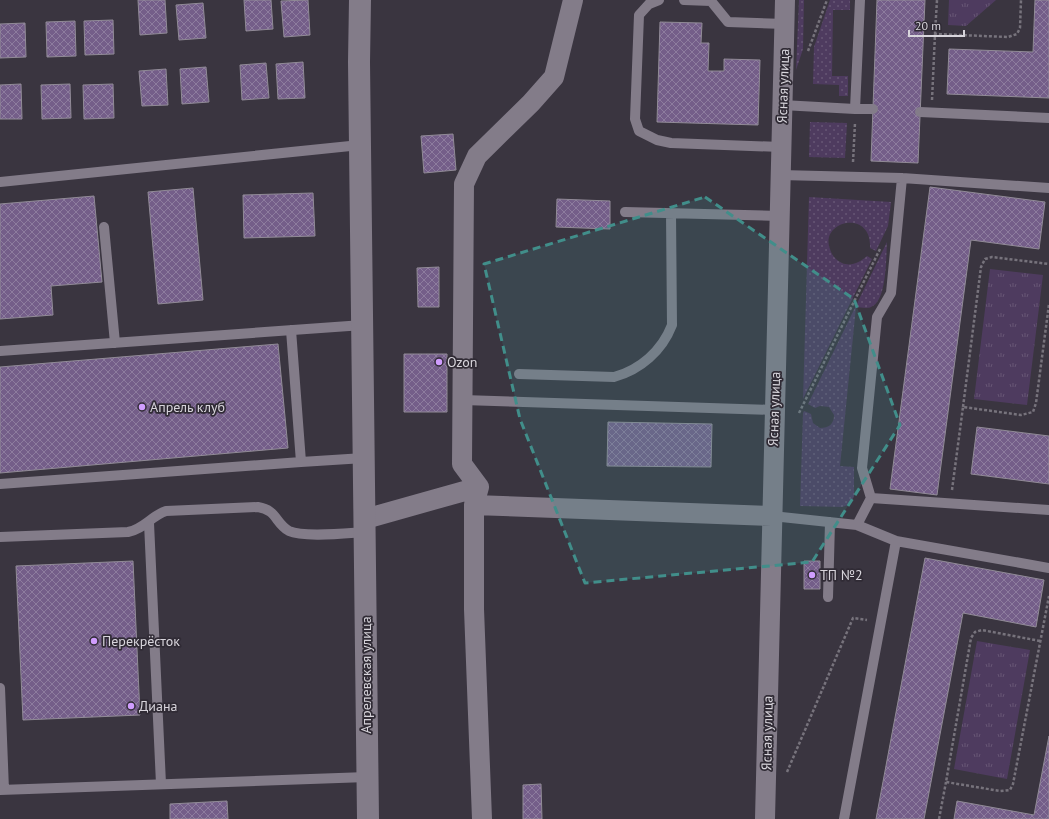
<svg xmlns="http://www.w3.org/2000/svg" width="1049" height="819" viewBox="0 0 1049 819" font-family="'PT Sans',sans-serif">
<defs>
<pattern id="grass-dots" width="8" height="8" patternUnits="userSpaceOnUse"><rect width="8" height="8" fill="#4e3b5f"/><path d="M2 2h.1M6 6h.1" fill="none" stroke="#675675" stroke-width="1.8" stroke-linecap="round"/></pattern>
<pattern id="park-tufts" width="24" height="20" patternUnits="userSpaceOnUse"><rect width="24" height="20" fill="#4e3b5f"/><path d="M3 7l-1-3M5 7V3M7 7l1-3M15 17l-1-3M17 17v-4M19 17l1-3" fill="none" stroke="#675675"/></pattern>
<pattern id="building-cross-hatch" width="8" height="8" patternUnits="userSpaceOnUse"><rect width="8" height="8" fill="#745e89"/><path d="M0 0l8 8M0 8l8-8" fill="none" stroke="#8d7c9e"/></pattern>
</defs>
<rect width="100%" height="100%" fill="#3a3540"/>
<path fill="url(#grass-dots)" d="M799,0H804L803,49L796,70Z
M830,0H850V10H833L832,76H848V96H839V85L813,84L814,47Z
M810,122L847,123L845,158L809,157Z
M809,197L891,202L888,226L876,251L870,248C872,208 819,221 830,249C832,256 836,260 842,263C851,267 860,262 867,256L872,259L803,399Z
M887,242C886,257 887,301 871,307C867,309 860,307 856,307L840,466L854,467V496L851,504L842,507L800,506L803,413L804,411L811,414L813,423L820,428C829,428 834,424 834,415L829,407L820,406L815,408L808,404Z"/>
<path fill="url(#park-tufts)" d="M949,0H996L966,26L948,25Z
M990,269L1043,275L1027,405L974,399Z
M977,641L1030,650L1007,779L954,769Z"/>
<path fill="url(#building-cross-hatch)" stroke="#918b97" d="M138,0H165L167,33L140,35Z
M244,0H271L273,29L246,31Z
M308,0L310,35L284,37L281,1Z
M877,0H925L918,163L871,161Z
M1035,0H1049V98L947,94L949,49L1033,52Z
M203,3L206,38L179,40L176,5Z
M113,20L114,54L85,55L84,21Z
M75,21L76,56L47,57L46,22Z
M660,22L702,23L701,43H709L708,71H724V59L760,60L758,125L657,122Z
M25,23L26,57L0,58V24Z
M303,62L305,98L278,99L276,64Z
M266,63L269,98L242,100L240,65Z
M206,67L209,102L182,104L180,69Z
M166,69L168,105L142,106L139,71Z
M21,84L22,119H0V85Z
M70,84L71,118L42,119L41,85Z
M113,84L114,118L84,119L83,85Z
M453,134L456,170L424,173L421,136Z
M930,187L1045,202L1039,249L971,240L937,495L890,489Z
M193,188L203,300L158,304L148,192Z
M313,193L315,236L244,238L243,195Z
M94,196L102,282L51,286L53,315L0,319V204Z
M557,199L610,201V229L556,227Z
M439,267V307H418L417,268Z
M278,344L288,448L0,473V367Z
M404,354H447V412H404Z
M608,422L712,424L711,467L607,466Z
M977,427L1049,436V484L971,474Z
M925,558L1044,580L1036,627L963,613L924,819H876Z
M133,561L140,715L23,720L16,566Z
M804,561H820V589H804Z
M1049,736V819H954L957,801L1034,815Z
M541,784L542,819H523V785Z
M227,801L228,819H170V804Z"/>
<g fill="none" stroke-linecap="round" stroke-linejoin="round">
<path stroke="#77737c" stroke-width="2.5" stroke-dasharray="3 2" stroke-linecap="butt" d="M935,33L937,0
M808,51L827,0
M932,100L935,34L1008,37L1017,34L1020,28L1021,0
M853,162L855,123
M963,407L981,267L985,259L992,257L1049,264
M799,413L880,249
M952,490L963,407L1021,415L1033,412L1036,403L1049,304
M1040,641L982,630L975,632L971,638L946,782L1000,791L1010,790L1013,784L1049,596
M787,772L853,618L867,620
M939,819L946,782"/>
<path stroke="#837c89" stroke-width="10" d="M659,0L649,4L639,15L635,119L639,131L657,140L671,143L781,147
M684,0L711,1L728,22L785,24
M860,0L855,109H873
M782,105L855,109
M920,112L1049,118
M780,175L902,178L1049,188
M0,182L360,145
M625,212L780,216
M104,227L115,343
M0,351L363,325
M519,374L614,377C640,370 662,351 672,325L671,213
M463,400L774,410
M301,462L364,458
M0,484L301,462L291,330
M871,498L862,468L877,317L891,293L902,178
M772,516L857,525L871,498L1049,510
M149,523L161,784
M857,525L896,541L1049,568
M0,537L128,532C144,529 151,516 166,511L258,507C277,510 275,523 289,531C304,538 348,533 365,532
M828,597L830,522
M0,688L4,790
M0,790L367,777
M844,819L896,541"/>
<path stroke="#837c89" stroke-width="20" d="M474,505L772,516
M365,519L479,487
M482,819L474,609V505L479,487L462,464L464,184L477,156L531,103L554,77L573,0
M765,819L785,0"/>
<path stroke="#837c89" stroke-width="22" d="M360,0L359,62L368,819"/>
</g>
<path fill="#418e8a" fill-opacity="0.2" stroke="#418e8a" stroke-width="3" stroke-dasharray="8 5" stroke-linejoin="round" d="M705,197L854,299L900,425L812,562L585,583L520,419L484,264Z"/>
<g fill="#d09dfe" stroke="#302b35" stroke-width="1.5">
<circle cx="439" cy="362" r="4"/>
<circle cx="142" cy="407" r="4"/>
<circle cx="812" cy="575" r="4"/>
<circle cx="94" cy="641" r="4"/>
<circle cx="131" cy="706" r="4"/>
</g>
<g text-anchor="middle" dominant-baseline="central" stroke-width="3.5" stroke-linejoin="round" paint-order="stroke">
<g font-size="14" fill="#d8d5dc" stroke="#302b35">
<text transform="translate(783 86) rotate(-88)">Ясная улица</text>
<text transform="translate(774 409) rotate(-88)">Ясная улица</text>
<text transform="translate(366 675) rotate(-90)">Апрелевская улица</text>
<text transform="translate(767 733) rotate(-89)">Ясная улица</text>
</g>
<g font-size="14" fill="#d8d5dc" stroke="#302b35" text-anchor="start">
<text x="447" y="362">Ozon</text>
<text x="150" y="407">Апрель клуб</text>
<text x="820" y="575">ТП №2</text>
<text x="102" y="641">Перекрёсток</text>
<text x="139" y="706">Диана</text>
</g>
</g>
<path d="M909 30v6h55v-6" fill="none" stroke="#d8d5dc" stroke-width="2"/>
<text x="915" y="30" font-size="12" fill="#d8d5dc" stroke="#302b35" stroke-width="3" paint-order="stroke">20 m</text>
</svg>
